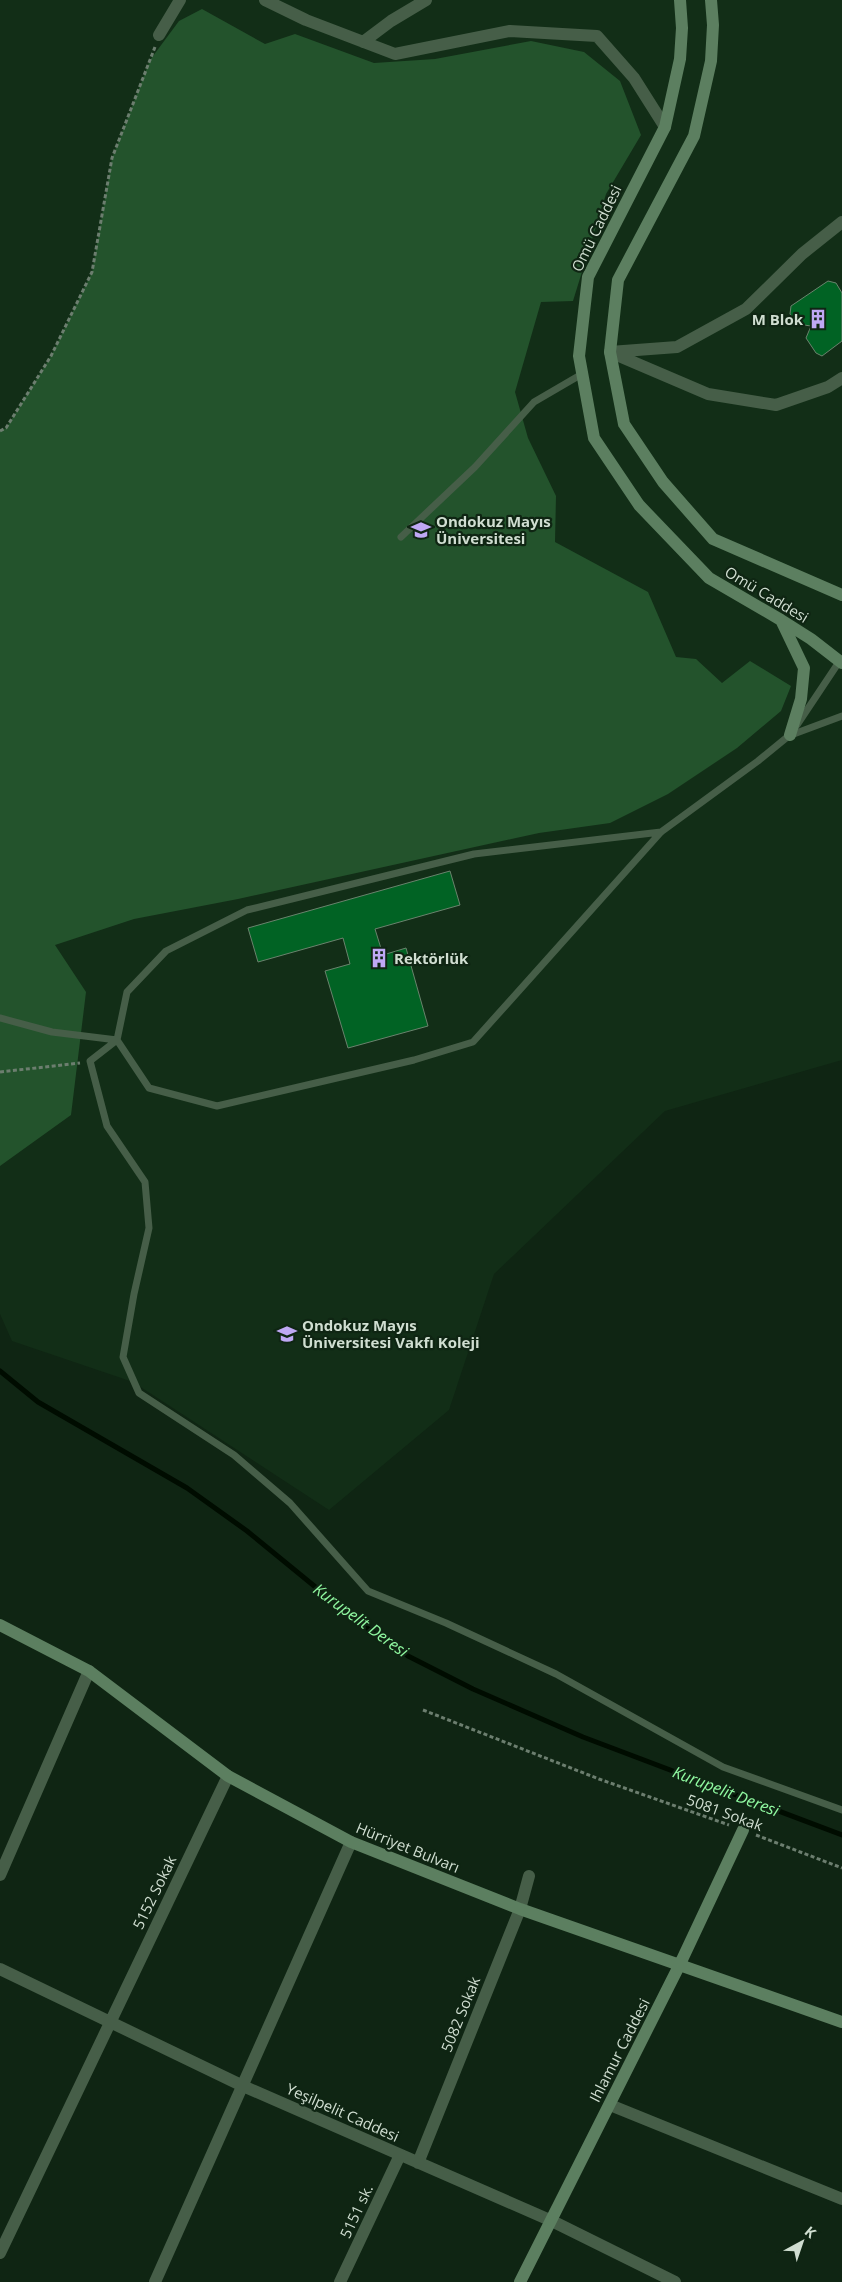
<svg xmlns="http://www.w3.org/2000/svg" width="842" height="2282" viewBox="0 0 842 2282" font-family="'Open Sans',sans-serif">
<rect width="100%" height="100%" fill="#0f2513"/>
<path fill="#122e17" d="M0,0H842V1060L665,1111L494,1274L449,1410L329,1510L133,1382L12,1341L0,1314Z"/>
<path fill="#23532c" d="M202,9L265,44L295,34L374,63L435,59L531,41L584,52L620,81L641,135L606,194L573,301L541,302L515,392L528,438L556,496L555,542L648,592L676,657L696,659L722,683L750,661L791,686L781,711L737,748L668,794L610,823L539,833L238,899L134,919L55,945L86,992L71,1115L0,1166V431L6,428L51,356L92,272L112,158L150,60L179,21Z"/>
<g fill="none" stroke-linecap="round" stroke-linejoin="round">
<path stroke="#000c00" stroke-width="5" d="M0,1371L38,1402L187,1488L247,1531L357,1621L408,1656L473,1689L583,1737L842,1835"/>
</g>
<path fill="#016324" stroke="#6a836d" d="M828,281L836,283L842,293V341L822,356L816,353L806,338L811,326L797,324L790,314L791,306Z
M450,871L460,905L375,929L383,955L406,948L428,1026L348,1048L325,971L350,964L343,938L258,962L248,928Z"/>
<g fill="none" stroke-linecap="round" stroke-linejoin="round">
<path stroke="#6c7e6f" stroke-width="3" stroke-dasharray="4 2.5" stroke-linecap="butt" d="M0,431L6,428L51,356L92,272L112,158L155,47
M0,1072L80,1063
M423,1710L599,1779L729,1825
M756,1835L842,1868"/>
<path stroke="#465e48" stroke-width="7" d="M401,537L475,467L534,402L582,374
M797,725L841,659
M791,735L842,716
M661,832L474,854L247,910L166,951L127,992L117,1040L149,1088L217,1106L414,1060L473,1042L661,832L758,761L791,734
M0,1018L52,1032L117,1040L90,1061L107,1126L145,1182L149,1228L134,1294L123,1357L139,1393L234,1455L290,1503L368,1591L446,1623L556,1674L723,1767L842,1810"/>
<path stroke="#465e48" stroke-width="12" d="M265,0L306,20L395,54L510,31L597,36L634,78L665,127
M159,35L180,0
M363,42L391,21L426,0
M610,352L677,347L746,309L802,254L842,222
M612,353L708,394L776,405L828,387L842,378
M0,1875L89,1671
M0,1969L243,2086L552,2221L675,2282
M610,2105L842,2199
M418,2163L520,1909L529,1876
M0,2253L228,1776
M155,2282L351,1842
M340,2282L400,2155"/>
<path stroke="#5c7f60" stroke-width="12" d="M680,0L682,28L680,59L665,127L588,277L579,356L594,438L639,505L709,578L781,620L811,639L842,663
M711,0L713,25L711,61L694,136L618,280L610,352L624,424L663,482L713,539L842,595
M781,620L804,668L801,699L790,735
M0,1625L89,1671L228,1776L351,1842L520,1909L842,2022
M520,2282L680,1964L743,1830"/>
</g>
<defs>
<symbol id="building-bare" viewBox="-9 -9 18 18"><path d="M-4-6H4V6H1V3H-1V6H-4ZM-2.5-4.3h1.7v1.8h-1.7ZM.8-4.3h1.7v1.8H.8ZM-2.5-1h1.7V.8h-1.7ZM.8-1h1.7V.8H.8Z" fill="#bfa8f4" stroke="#0f2513" stroke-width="2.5" paint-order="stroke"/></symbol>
<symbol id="university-bare" viewBox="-9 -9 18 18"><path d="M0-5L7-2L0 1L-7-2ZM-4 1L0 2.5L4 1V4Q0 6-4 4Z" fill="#bfa8f4" stroke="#0f2513" stroke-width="2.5" paint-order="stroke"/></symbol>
<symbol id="school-bare" viewBox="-9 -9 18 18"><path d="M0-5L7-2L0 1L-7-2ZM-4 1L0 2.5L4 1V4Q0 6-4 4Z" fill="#bfa8f4" stroke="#0f2513" stroke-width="2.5" paint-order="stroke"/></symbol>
</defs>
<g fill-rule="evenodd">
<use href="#building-bare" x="804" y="305" width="28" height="28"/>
<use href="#university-bare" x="407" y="516" width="28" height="28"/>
<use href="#building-bare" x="365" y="944" width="28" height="28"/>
<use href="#school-bare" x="273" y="1320" width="28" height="28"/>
</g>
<g text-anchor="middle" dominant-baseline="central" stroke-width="4.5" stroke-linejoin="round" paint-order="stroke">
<g font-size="15" fill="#d0ded1" stroke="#0f2513">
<text transform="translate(596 228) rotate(-64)">Omü Caddesi</text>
<text transform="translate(767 594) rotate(31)">Omü Caddesi</text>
<text transform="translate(725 1812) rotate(20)">5081 Sokak</text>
<text transform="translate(408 1847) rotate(22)">Hürriyet Bulvarı</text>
<text transform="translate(154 1892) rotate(-64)">5152 Sokak</text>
<text transform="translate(460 2014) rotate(-68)">5082 Sokak</text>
<text transform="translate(619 2050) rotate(-63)">Ihlamur Caddesi</text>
<text transform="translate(343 2112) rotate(24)">Yeşilpelit Caddesi</text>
<text transform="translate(356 2211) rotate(-65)">5151 sk.</text>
</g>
<g font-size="15" font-weight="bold" fill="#d0ded1" stroke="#0f2513" text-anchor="start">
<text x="803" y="319" text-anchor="end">M Blok</text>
<text x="436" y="521">Ondokuz Mayıs<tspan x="436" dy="17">Üniversitesi</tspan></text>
<text x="394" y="958">Rektörlük</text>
<text x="302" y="1325">Ondokuz Mayıs<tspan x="302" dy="17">Üniversitesi Vakfı Koleji</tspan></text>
</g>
<g font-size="16" font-style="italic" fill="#90f9a1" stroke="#0f2513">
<text transform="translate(361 1620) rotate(36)">Kurupelit Deresi</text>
<text transform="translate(726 1791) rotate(21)">Kurupelit Deresi</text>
</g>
</g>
<g transform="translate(802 2242) rotate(40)" stroke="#0f2513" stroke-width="4" paint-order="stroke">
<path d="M0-4L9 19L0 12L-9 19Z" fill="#d0ded1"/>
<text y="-8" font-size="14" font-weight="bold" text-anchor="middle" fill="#d0ded1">K</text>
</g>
</svg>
